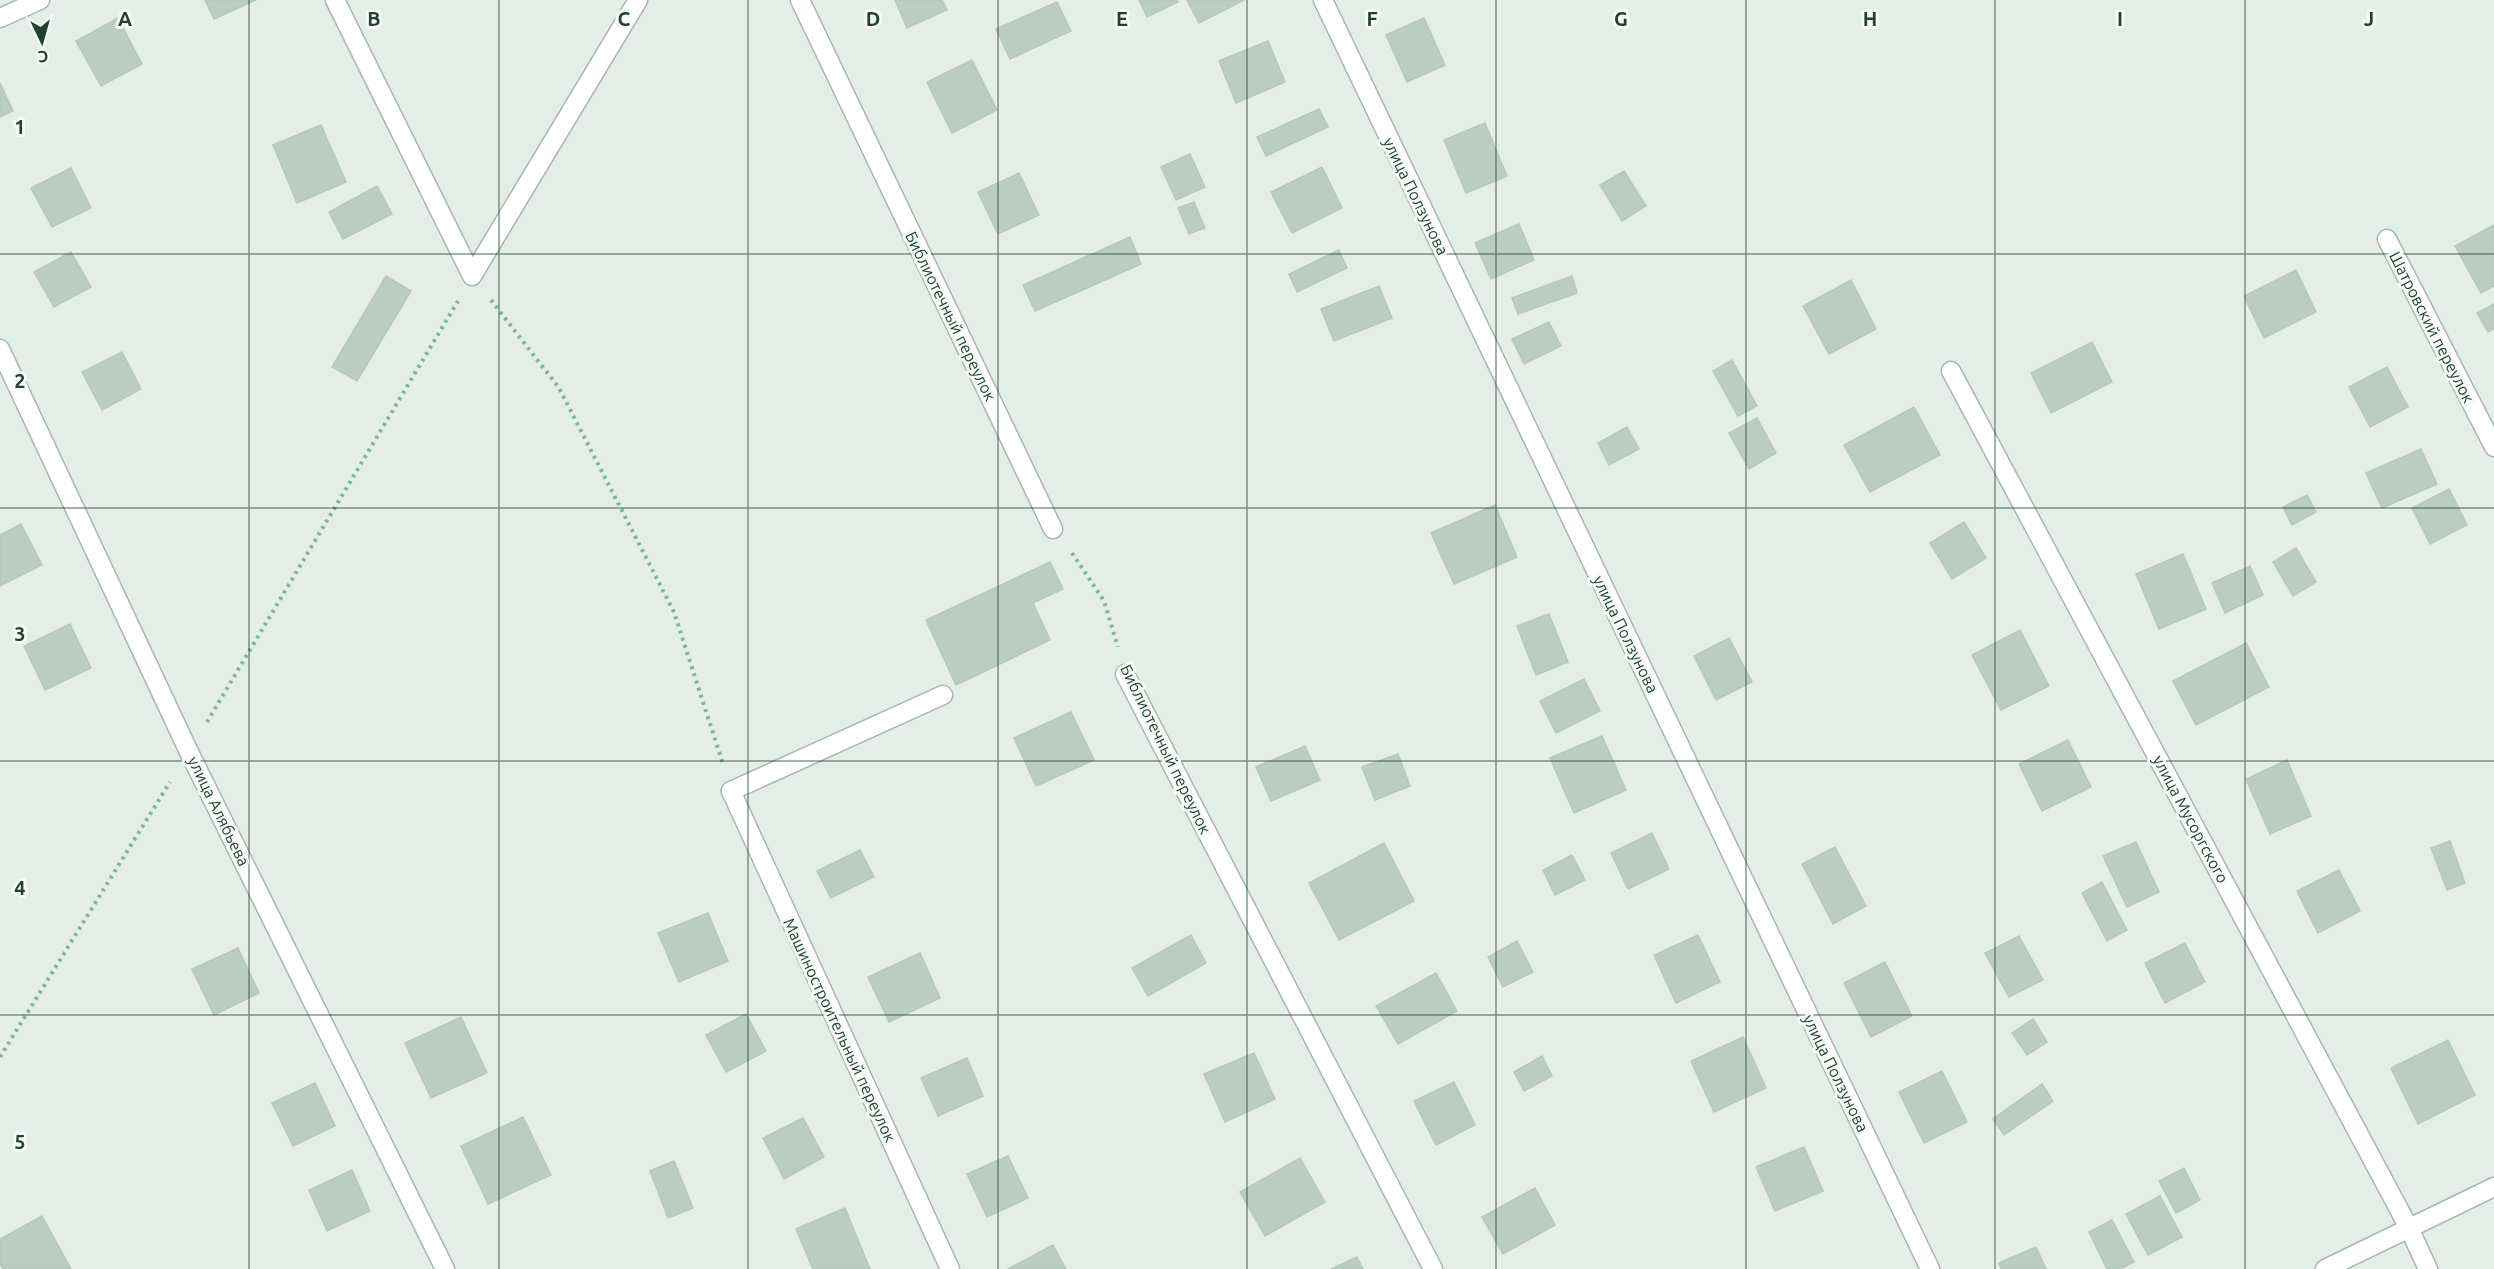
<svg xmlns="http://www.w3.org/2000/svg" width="2494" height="1269" viewBox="0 0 2494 1269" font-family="Ubuntu,sans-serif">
<rect width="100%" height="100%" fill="#e4eee8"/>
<path fill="#bbccc3" stroke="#b5c8be" stroke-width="1.5" d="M205,0H256L214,19Z
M895,0H942L947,10L907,28Z
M1139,0H1177L1178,2L1147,17Z
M1187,0H1244L1199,23Z
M1057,2L1071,31L1010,59L996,29Z
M118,18L142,64L101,86L76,41Z
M1424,18L1445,65L1407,82L1386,35Z
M1268,41L1285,82L1236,103L1219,61Z
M972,60L997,110L952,133L927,82Z
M0,83L13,111L0,117Z
M1319,109L1328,127L1266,156L1257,137Z
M1485,123L1507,176L1466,193L1444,140Z
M321,125L346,182L297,203L273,145Z
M1190,154L1205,187L1176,200L1161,167Z
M1322,167L1342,208L1292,233L1271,192Z
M71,168L91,208L52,227L31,188Z
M1624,171L1646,206L1622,221L1600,185Z
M1019,173L1039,215L998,234L978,192Z
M377,186L392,214L343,239L329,212Z
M1194,202L1205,228L1189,234L1178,208Z
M1519,224L1534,260L1491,279L1475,243Z
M2494,225V286L2481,293L2455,246Z
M1130,237L1141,264L1035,311L1023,285Z
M1339,250L1347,268L1297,292L1289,274Z
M71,252L91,287L54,307L34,272Z
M2296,270L2316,312L2264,338L2244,296Z
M386,276L411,291L357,381L332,367Z
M1572,276L1577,293L1518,314L1512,298Z
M1851,280L1876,329L1829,354L1803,306Z
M1379,286L1392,318L1334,341L1321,309Z
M2494,304V329L2488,332L2477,313Z
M1549,322L1561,346L1524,364L1512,339Z
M2092,342L2112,382L2051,413L2031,373Z
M122,352L141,389L102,410L82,372Z
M1732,360L1757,406L1738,416L1713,371Z
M2387,367L2408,407L2370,427L2349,387Z
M1914,407L1940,455L1870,492L1844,445Z
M1757,418L1776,453L1749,469L1729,433Z
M1627,427L1639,449L1609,465L1598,443Z
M2421,449L2437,484L2382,508L2366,473Z
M2449,489L2467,525L2430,544L2412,508Z
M2307,495L2316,512L2292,525L2283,507Z
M1495,505L1517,557L1454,584L1431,533Z
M1964,522L1986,558L1952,579L1930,543Z
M21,524L42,565L0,586V535Z
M2296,548L2316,582L2293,596L2273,562Z
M2183,554L2206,609L2159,629L2136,574Z
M1050,562L1063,589L1033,603L1050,640L956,685L926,620Z
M2250,566L2263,595L2225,613L2212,583Z
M1549,614L1568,662L1536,675L1517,626Z
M70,624L91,668L45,690L24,646Z
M2020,630L2049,686L2001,710L1972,655Z
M1729,638L1752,682L1716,700L1694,656Z
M2246,643L2269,687L2196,725L2173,681Z
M1584,679L1600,711L1556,733L1540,701Z
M1071,712L1094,760L1036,786L1014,738Z
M1602,736L1626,790L1574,813L1550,758Z
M2068,740L2091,787L2042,811L2019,764Z
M1305,746L1320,780L1271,801L1256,767Z
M1398,754L1410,786L1375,800L1362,767Z
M2287,760L2311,816L2270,834L2246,779Z
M1652,833L1669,869L1628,889L1611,853Z
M2450,841L2465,883L2447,890L2431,848Z
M2136,842L2159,892L2127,907L2103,856Z
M1384,843L1414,901L1339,940L1309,883Z
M1835,847L1866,906L1833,924L1802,864Z
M860,850L874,877L831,898L817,871Z
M1572,855L1585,880L1555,895L1543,870Z
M2339,870L2360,911L2318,933L2297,891Z
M2102,882L2127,930L2107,941L2082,893Z
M708,913L728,961L679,982L658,933Z
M1191,935L1206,963L1148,996L1132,968Z
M1698,935L1720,982L1676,1003L1654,955Z
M2019,936L2043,980L2009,997L1985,953Z
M1517,941L1533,972L1503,987L1488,957Z
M2185,943L2205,982L2165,1003L2145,963Z
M238,948L259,993L214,1015L192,969Z
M920,953L940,998L889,1022L868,977Z
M1885,962L1912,1016L1871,1037L1844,983Z
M1436,973L1457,1011L1398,1044L1376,1006Z
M746,1014L766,1051L726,1072L706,1035Z
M461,1017L487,1073L431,1098L405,1043Z
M2033,1019L2047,1042L2027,1055L2012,1033Z
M1743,1037L1766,1088L1714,1112L1691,1061Z
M2448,1040L2475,1095L2418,1124L2391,1068Z
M1254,1053L1275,1099L1225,1122L1204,1074Z
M1542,1056L1552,1076L1524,1091L1514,1072Z
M967,1058L983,1096L938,1116L921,1078Z
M1942,1071L1967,1122L1924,1143L1899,1092Z
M1454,1082L1475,1125L1436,1145L1414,1101Z
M315,1083L335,1126L293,1146L272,1103Z
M2042,1084L2053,1101L2004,1135L1993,1119Z
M523,1117L551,1175L488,1204L461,1146Z
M803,1118L824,1157L784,1179L763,1138Z
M1804,1147L1823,1191L1775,1211L1756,1167Z
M1008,1156L1028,1198L987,1217L967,1174Z
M1300,1158L1325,1202L1265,1236L1240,1192Z
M674,1161L693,1208L668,1218L650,1171Z
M2184,1168L2200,1200L2176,1213L2159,1181Z
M352,1170L370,1211L327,1231L309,1190Z
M1535,1188L1555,1225L1503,1254L1482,1217Z
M2160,1196L2182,1237L2148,1255L2126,1214Z
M845,1208L870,1269H813L796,1229Z
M42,1216L71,1269H3L0,1264V1239Z
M2112,1220L2134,1262L2120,1269H2107L2089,1232Z
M1053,1245L1066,1269H1008Z
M2036,1247L2046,1269H2001L1999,1263Z
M1357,1257L1363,1269H1331Z"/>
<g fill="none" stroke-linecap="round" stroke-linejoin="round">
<defs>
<path id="lane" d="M731,791L943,695"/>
<path id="street" d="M335,0L472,276
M800,0L1053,529
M1323,0L1930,1269
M0,18L40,0
M2387,239L2494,447
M472,276L638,0
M0,349L189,752L445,1269
M1951,371L2409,1228L2428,1269
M1125,674L1433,1269
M731,791L950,1269"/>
<path id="secondary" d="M2325,1269L2494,1187"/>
</defs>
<use href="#lane" stroke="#a6b7ae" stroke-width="21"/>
<use href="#street" stroke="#a6b7ae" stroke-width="21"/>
<use href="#secondary" stroke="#a1baae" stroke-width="21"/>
<path stroke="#82b39d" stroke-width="4" stroke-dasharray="3 4.5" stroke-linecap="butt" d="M491,300L559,388L674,612L723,764
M1072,553L1104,601L1118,647
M207,722L458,301
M0,1057L170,782"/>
<use href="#lane" stroke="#fff" stroke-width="18"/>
<use href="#street" stroke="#fff" stroke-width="18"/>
<use href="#secondary" stroke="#fff" stroke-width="18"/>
</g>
<path fill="none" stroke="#224134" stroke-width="1.5" stroke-opacity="0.55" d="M249,0V1269M499,0V1269M748,0V1269M998,0V1269M1247,0V1269M1496,0V1269M1746,0V1269M1995,0V1269M2245,0V1269M0,254H2494M0,508H2494M0,761H2494M0,1015H2494"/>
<g text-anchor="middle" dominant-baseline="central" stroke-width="6" stroke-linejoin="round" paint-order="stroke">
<g font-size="16" fill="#224134" stroke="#f4faf6">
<text transform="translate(1416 196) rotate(64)">улица Ползунова</text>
<text transform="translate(951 316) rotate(64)">Библиотечный переулок</text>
<text transform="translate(2432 327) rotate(63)">Шатровский переулок</text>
<text transform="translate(1626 634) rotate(64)">улица Ползунова</text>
<text transform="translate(1166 749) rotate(64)">Библиотечный переулок</text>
<text transform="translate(219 811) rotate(64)">улица Алябьева</text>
<text transform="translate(2191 819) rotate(62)">улица Мусоргского</text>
<text transform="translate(840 1030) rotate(65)">Машиностроительный переулок</text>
<text transform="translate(1836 1073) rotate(64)">улица Ползунова</text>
</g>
</g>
<g font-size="20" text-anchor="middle" font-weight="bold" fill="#224134" stroke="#f4faf6" stroke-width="6" stroke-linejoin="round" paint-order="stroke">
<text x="125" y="26">A</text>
<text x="374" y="26">B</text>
<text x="624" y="26">C</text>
<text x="873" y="26">D</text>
<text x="1122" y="26">E</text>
<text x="1372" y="26">F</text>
<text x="1621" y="26">G</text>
<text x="1870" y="26">H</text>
<text x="2120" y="26">I</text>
<text x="2369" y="26">J</text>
<text x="20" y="134">1</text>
<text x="20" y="388">2</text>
<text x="20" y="641">3</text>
<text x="20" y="895">4</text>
<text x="20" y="1149">5</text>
</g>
<g transform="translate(42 42) rotate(175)" stroke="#f4faf6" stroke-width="4.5" paint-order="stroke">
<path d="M0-4.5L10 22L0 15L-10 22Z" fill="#224134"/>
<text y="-9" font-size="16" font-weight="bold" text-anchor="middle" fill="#224134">С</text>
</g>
</svg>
